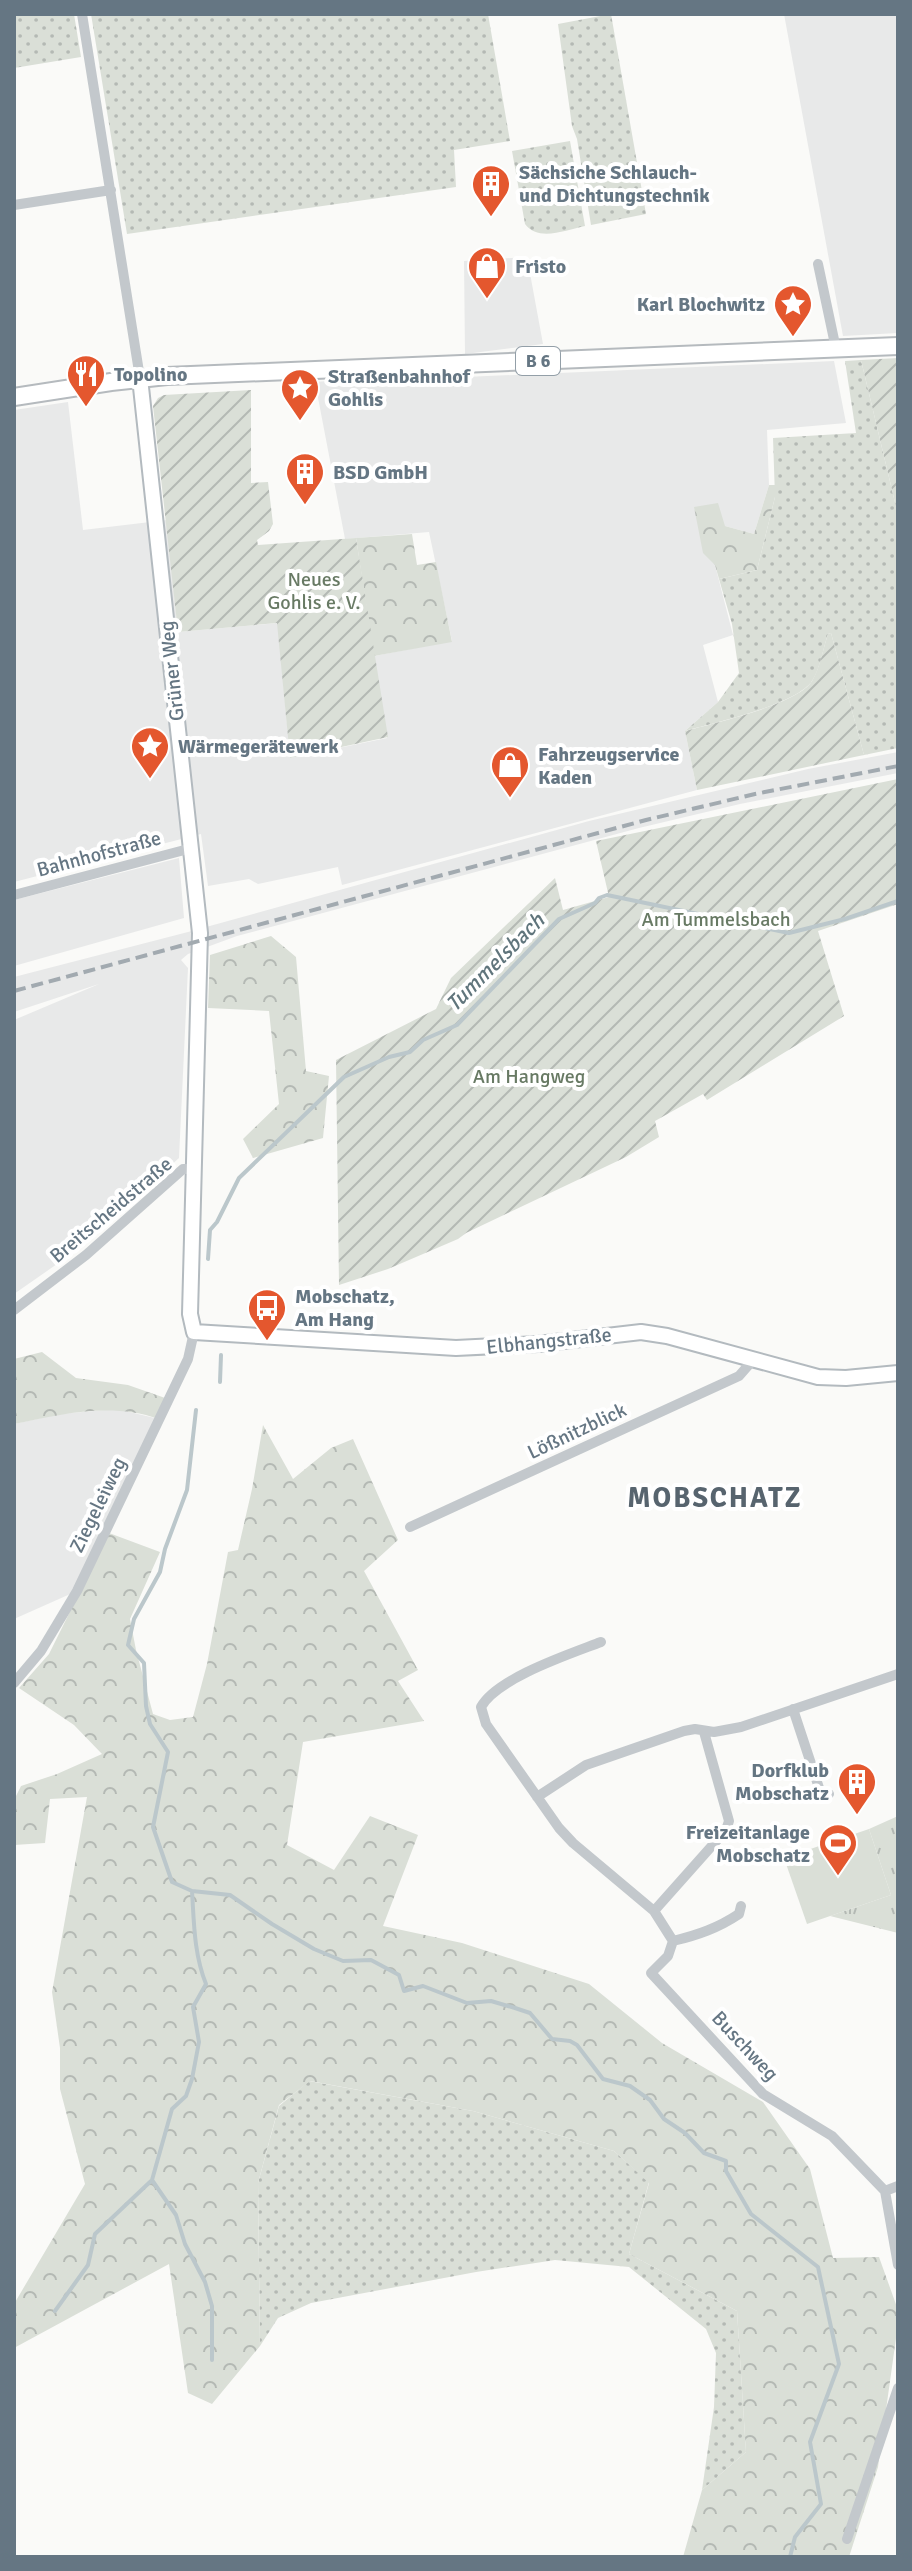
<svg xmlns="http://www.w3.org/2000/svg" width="912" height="2571" viewBox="0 0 912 2571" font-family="Signika,sans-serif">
<defs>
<pattern id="grass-dots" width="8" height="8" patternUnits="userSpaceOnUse" patternTransform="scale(2)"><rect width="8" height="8" fill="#dadfd7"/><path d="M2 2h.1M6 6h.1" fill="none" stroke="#b4b9b4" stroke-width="1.8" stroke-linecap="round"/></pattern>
<pattern id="forest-crowns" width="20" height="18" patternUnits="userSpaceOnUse" patternTransform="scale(2)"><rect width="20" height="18" fill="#dadfd7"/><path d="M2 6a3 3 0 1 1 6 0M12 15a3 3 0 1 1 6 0" fill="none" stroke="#b4b9b4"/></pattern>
<pattern id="park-tufts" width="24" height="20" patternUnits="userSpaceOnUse" patternTransform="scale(2)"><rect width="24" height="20" fill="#dadfd7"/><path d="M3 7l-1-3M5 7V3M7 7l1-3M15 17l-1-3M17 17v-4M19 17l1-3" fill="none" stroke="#b4b9b4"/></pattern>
<pattern id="garden-furrows" width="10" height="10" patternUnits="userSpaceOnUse" patternTransform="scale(2)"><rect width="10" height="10" fill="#dadfd7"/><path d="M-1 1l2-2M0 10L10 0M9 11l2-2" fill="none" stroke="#b4b9b4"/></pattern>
</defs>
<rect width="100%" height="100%" fill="#fafaf8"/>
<path fill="#e8e9e9" d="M784,14H898V333L843,336Z
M527,257L543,344L465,354L464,261Z
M834,361L846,423L767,430L769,485L754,534L725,526L715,565L733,635L703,645L718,702L685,731L697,790L342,885L338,867L258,884L249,879L208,886L201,834L14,882V410L68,402L83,530L167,520L178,632L278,623L290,758L387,738L374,656L452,641L429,532L345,539L315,382L396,376L397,380Z
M898,752V773L740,804L639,828L237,936L188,954L181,960L188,968L179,1158L80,1248L14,1294V1020L99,984L14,1012V977L188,932L589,821L808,769Z
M179,858L184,918L14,966V900Z
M117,1409L159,1419L77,1591L14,1619V1424L59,1414Z"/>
<path fill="url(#grass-dots)" d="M14,14H74L81,57L14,68Z
M91,14H488L510,141L454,150L456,187L127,234Z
M611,14L646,214L591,225L577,139L572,126L558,24Z
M570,141L585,226C566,230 538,242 525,224L512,151Z
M861,360L898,515V748L864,755L831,633L828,634C823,649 820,669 812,681C796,705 713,723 685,731L718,702L739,673L732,624L719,579L757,570L775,497L773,438L856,433L845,361Z
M309,2081L473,2111L614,2151L649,2182L629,2254L737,2311L746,2452L702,2490L714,2407L716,2353L706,2329L629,2267L555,2260L476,2272L311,2303L278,2318L260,2346L258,2183L279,2106Z"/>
<path fill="url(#forest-crowns)" d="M769,485H775V497L757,570L719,579L715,565L703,553L694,507L718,503L725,526L754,534Z
M412,534L417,565L436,562L452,642L374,656L356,538Z
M271,936L296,957L306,1071L329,1076L323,1138L253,1158L243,1139L279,1104L269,1011L208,1008L210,955Z
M42,1352L76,1378L128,1385L168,1399L159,1419C111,1402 62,1414 14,1424V1359Z
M263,1425L293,1479L331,1448L353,1439L398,1540L364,1571L418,1670L398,1681L424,1721L303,1742L287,1845L334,1870L370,1816L418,1835L383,1926L462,1943L589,1984L662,2043L763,2102L810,2169L833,2258L879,2257L898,2310V2324L878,2467L849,2557H683L702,2490L746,2452L737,2311L629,2254L649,2183L614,2151L473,2111L310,2081L279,2105L258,2183L260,2346L212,2404L188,2393L169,2264L14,2348V2304L85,2184L60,2089V2048L52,1992L87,1797L50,1799L45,1843L14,1845V1800L21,1786L57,1774L102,1754L74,1725L19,1688L49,1654L109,1533L160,1552L130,1619L136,1650L153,1714L170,1720L193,1717L207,1664L228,1552L238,1550L252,1489Z"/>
<path fill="url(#park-tufts)" d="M898,1816V1933L830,1916L891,1895L869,1829Z"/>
<path fill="url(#garden-furrows)" d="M898,358V515L861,360Z
M251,390V483L268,482L273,524L269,531L257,540L258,545L356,538L388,737L290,758L277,623L178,632L153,406L158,398L164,395Z
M831,633L864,755L697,790L685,731C713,723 797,705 812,681C820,668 823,649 828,634Z
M898,779V904L818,931L844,1016L707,1100L703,1094L655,1121L659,1137L626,1157L466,1233L458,1239L388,1269L339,1285L336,1060L436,1009L451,978L555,878L563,910L609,897L596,841Z"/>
<path fill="#dadfd7" d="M869,1829L891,1895L807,1924L784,1858Z"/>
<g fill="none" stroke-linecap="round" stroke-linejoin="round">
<path stroke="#bbc7cb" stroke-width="4" d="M208,1259L210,1230L217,1222L239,1178L344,1077L389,1057L410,1052L423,1040L457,1025L559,919L595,903L599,898L607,895L789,933L845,919L898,901
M220,1382L221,1355
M196,1410L187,1490L165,1549L160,1572L134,1619L128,1645L144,1663L146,1706L150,1724L168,1752L153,1827L172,1882L192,1891L230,1895L272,1924L314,1949L343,1961L371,1960L399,1975L404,1991L423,1986L467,2003L491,2001L515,2008L530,2013L552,2039L570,2041L577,2045L603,2079L630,2086L650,2100L664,2119L685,2133L704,2153L726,2161V2171L751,2214L818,2267L839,2364L810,2442L821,2504L795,2537L790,2557
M192,1891C194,1923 194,1954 206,1984L193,2007L199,2042L192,2079L186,2096L172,2109L152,2180L176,2215L185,2244L205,2282L212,2306V2360
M55,2311L88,2265L95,2234L151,2181"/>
<defs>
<path id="secondary" d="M140,378L200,933L190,1314L194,1332L456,1348L538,1344L641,1332L667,1336L818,1377L846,1378L898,1373"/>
<path id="primary" d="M14,397L111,382L167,376L898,346"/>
</defs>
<use href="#secondary" stroke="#b3babf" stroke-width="18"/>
<use href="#primary" stroke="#b5babe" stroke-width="20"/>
<path stroke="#c3c8cc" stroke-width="10" d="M82,14L140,378
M14,205L111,190
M818,264L836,349
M14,895L192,848
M14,1310L86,1255L183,1169H194
M410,1527L739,1376L753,1360
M601,1642C570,1654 497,1678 481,1707L486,1724L559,1828L573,1843L654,1911L673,1941C698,1935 718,1928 739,1914L741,1906
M14,1683L41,1651L77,1591L188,1359L194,1332
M793,1709L822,1797L829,1794
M537,1797L586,1765L684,1731L695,1729L714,1732L741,1727L898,1674
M654,1911L726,1830L729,1821L704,1732
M673,1941L668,1956L651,1973L763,2094L832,2136L885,2191L898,2265
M885,2191L898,2186
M847,2539L898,2388"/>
<use href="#secondary" stroke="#fff" stroke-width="14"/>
<use href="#primary" stroke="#fff" stroke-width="16"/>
<path stroke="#a2aab0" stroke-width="4" stroke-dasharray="12 6" stroke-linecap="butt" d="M14,991L646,820L755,794L898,766"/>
</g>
<defs>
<symbol id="building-pin" viewBox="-11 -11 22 30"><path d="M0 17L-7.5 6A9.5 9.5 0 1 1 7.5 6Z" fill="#e4572e" stroke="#fff"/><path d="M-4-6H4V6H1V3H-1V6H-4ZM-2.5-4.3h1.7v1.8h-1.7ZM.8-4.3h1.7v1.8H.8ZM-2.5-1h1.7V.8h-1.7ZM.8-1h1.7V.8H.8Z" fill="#fff"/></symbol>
<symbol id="shop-pin" viewBox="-11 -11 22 30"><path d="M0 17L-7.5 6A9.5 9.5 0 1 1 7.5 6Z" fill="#e4572e" stroke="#fff"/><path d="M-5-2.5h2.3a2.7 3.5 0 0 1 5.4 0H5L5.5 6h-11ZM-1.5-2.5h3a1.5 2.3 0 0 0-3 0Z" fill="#fff"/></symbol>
<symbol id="sight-pin" viewBox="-11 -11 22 30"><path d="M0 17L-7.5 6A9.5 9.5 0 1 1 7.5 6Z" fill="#e4572e" stroke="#fff"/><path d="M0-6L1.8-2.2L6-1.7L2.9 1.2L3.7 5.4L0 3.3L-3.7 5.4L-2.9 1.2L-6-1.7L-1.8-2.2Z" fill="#fff"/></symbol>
<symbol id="restaurant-pin" viewBox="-11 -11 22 30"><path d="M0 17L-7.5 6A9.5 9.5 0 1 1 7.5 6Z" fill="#e4572e" stroke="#fff"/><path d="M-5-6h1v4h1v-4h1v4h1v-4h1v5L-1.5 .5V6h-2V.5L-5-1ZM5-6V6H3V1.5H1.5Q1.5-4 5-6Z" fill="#fff"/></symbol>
<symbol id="bus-pin" viewBox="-11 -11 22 30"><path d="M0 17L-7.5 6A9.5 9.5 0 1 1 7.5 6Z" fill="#e4572e" stroke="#fff"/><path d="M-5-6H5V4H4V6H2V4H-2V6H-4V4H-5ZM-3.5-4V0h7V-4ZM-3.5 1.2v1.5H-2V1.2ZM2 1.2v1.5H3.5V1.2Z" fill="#fff"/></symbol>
<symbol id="stadium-pin" viewBox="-11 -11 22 30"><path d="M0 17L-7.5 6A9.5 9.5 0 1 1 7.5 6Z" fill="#e4572e" stroke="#fff"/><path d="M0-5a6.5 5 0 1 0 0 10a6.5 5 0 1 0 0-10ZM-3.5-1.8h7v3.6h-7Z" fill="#fff"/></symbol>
</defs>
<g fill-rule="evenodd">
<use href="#building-pin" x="469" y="162" width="44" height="60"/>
<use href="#shop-pin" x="465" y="244" width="44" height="60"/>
<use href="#sight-pin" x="771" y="282" width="44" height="60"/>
<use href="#restaurant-pin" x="64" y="352" width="44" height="60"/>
<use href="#sight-pin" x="278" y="366" width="44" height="60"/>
<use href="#building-pin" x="283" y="450" width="44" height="60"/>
<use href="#sight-pin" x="128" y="724" width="44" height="60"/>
<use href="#shop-pin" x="488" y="743" width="44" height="60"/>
<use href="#bus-pin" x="245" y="1286" width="44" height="60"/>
<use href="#building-pin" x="835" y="1760" width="44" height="60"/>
<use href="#stadium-pin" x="816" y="1821" width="44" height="60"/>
</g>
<g text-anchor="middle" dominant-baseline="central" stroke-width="8" stroke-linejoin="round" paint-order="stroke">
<rect fill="#fff" stroke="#939fa8" stroke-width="2" x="516" y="347" width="44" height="28" rx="6"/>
<g font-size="18" font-weight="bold" fill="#657683">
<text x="538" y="361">B 6</text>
</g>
<g font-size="20" font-weight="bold" fill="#657683" stroke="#fff" text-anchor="start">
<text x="519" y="172">Sächsiche Schlauch-<tspan x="519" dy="23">und Dichtungstechnik</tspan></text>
<text x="515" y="266">Fristo</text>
<text x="765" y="304" text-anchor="end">Karl Blochwitz</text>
<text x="114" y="374">Topolino</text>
<text x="328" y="376">Straßenbahnhof<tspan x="328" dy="23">Gohlis</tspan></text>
<text x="333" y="472">BSD GmbH</text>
<text x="178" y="746">Wärmegerätewerk</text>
<text x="538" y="754">Fahrzeugservice<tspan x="538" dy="23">Kaden</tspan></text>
<text x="295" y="1296">Mobschatz,<tspan x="295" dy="23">Am Hang</tspan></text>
<text x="829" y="1770" text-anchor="end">Dorfklub<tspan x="829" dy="23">Mobschatz</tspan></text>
<text x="810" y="1832" text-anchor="end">Freizeitanlage<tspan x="810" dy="23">Mobschatz</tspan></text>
</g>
<g font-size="20" fill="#687a64" stroke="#fff">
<text x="314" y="579">Neues<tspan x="314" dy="23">Gohlis e. V.</tspan></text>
<text x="716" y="919">Am Tummelsbach</text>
<text x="529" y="1076">Am Hangweg</text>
</g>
<g font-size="20" fill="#657683" stroke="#fff">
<text transform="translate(172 671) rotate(-96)">Grüner Weg</text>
<text transform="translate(99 854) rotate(-15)">Bahnhofstraße</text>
<text transform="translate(111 1210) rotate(-40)">Breitscheidstraße</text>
<text transform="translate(549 1341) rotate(-6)">Elbhangstraße</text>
<text transform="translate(577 1431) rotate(-25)">Lößnitzblick</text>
<text transform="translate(98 1505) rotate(-64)">Ziegeleiweg</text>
<text transform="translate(745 2046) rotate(47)">Buschweg</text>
</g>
<g font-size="22" font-style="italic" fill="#60757c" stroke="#fff">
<text transform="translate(495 962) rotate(-45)">Tummelsbach</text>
</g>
<g font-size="28" font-weight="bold" letter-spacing="2" fill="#57646e" stroke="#fff">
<text x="715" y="1498">MOBSCHATZ</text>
</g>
</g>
<rect width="912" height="2571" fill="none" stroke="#657683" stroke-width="32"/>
</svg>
